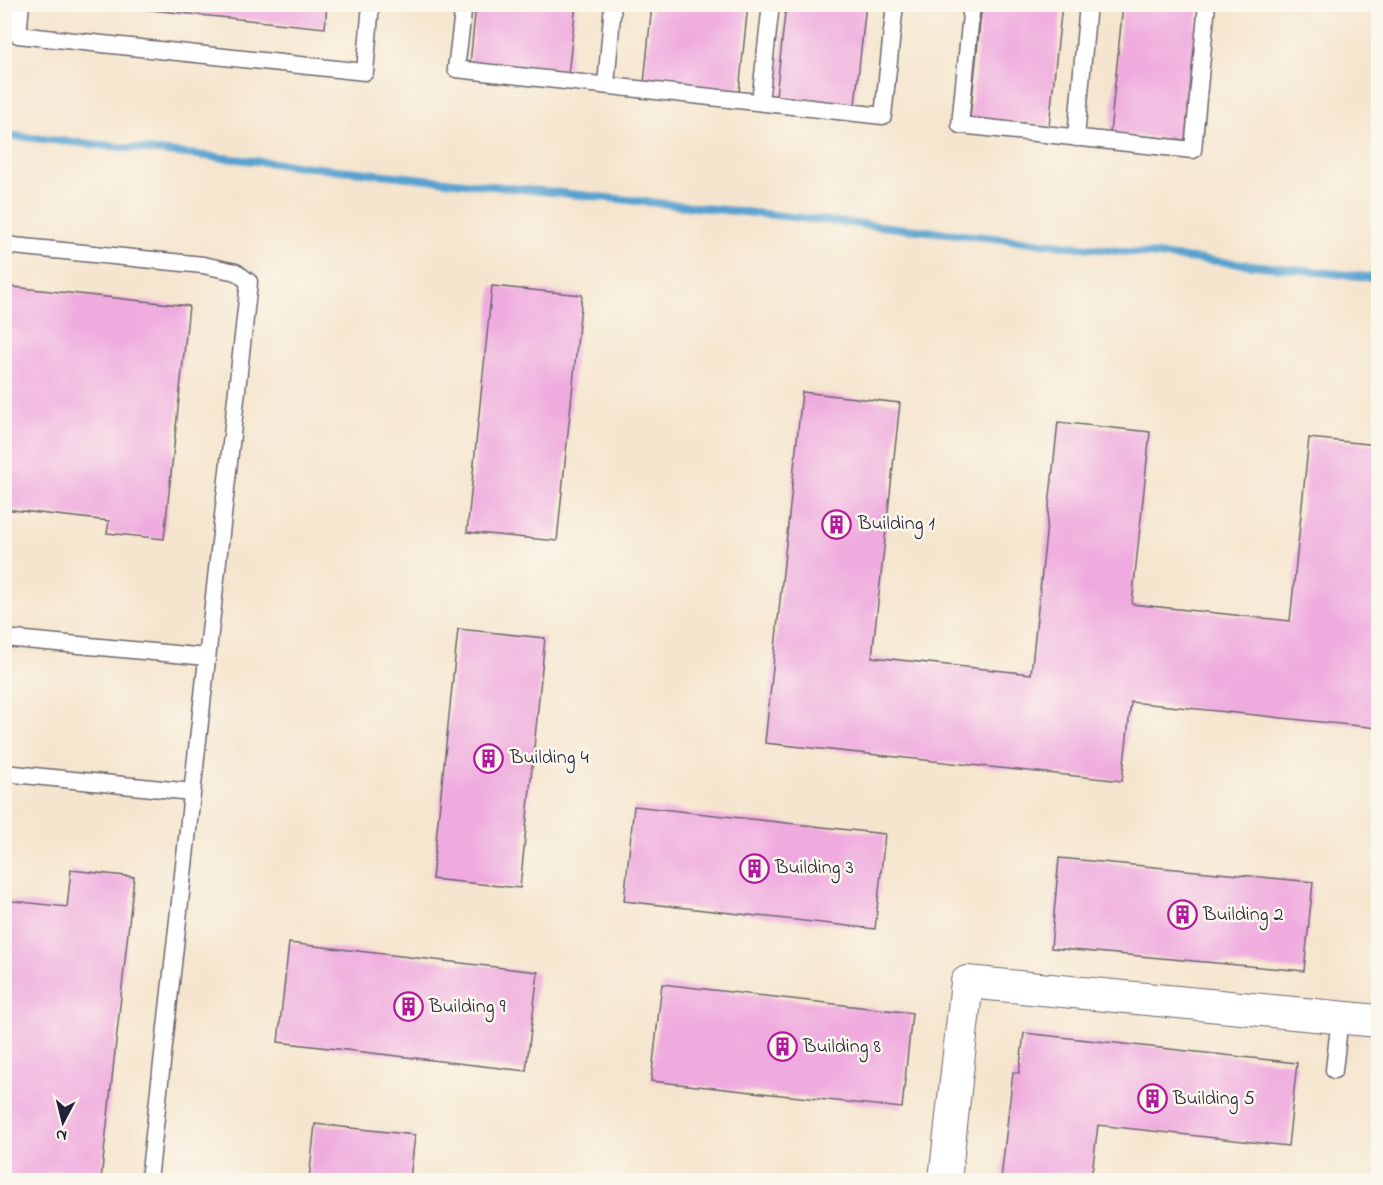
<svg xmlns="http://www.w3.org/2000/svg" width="1383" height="1185" viewBox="0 0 1383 1185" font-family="'Indie Flower',sans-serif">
<rect width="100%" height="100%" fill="#fbf7ec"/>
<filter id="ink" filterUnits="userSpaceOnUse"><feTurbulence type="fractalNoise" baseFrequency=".0167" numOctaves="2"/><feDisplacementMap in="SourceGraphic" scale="12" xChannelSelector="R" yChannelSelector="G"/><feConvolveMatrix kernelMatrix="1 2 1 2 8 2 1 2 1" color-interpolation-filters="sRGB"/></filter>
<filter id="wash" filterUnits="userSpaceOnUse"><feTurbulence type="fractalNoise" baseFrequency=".008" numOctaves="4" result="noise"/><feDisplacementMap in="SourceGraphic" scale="24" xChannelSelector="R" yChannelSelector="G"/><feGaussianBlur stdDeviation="1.35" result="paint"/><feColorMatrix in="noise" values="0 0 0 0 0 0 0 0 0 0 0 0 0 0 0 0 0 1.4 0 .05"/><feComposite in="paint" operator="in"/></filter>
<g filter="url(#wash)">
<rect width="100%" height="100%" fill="#f5e5ce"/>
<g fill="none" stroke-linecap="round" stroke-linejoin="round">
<path stroke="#59a2d0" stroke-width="8" d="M4,135L1378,278"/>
</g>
<g id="blocks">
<path fill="#efaade" d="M113,4H327L325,28L113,6Z
M476,4H576L568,75L470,64Z
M652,4H748L739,92L644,83Z
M786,4H866L855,105L776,96Z
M982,4H1062L1049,126L970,118Z
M1123,4H1199L1185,140L1110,133Z
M4,286L189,306L164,539L107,533L109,521L4,509Z
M492,286L582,295L557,541L467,532Z
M802,392L900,403L872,657L1031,674L1058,422L1150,432L1132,604L1290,621L1309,438L1378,445V728L1131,702L1122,781L765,743Z
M458,629L545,638L520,888L432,879Z
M634,806L885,834L875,929L624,901Z
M1059,858L1313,882L1304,971L1051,948Z
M71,870L134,877L101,1180H4V900L67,907Z
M289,943L538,972L526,1071L278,1042Z
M662,984L912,1013L902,1108L651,1081Z
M1024,1033L1297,1063L1288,1146L1098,1125L1091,1180H1001L1013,1072L1019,1073Z
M315,1124L415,1135L410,1180H309Z"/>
</g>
</g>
<g filter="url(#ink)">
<use href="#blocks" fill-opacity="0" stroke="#6c666e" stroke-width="1.5"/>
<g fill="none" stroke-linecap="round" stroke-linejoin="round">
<defs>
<path id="lane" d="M21,4L18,35L365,72L371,4
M464,4L456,69L883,116L895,4
M972,4L960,125L1193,150L1207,4
M606,85L613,4
M760,102L771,4
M1076,138L1088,4
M4,245L203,265L236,272L249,282L149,1180
M4,638L207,657
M4,773L192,792
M1334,1070L1340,1018"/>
<path id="street" d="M945,1180L967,982L1378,1021"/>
</defs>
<use href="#lane" stroke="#6c666e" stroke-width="19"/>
<use href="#street" stroke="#6c666e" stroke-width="34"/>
<use href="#lane" stroke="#fff" stroke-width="16"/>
<use href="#street" stroke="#fff" stroke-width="32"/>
</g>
</g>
<defs>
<symbol id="building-ring" viewBox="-11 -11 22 22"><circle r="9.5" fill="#fbf7ec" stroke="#b5179e" stroke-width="1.5"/><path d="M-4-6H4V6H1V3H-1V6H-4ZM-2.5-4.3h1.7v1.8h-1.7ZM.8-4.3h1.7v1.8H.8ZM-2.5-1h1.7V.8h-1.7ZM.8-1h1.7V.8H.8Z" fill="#b5179e"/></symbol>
</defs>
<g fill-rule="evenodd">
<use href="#building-ring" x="820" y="508" width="33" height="33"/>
<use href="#building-ring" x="472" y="742" width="33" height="33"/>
<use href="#building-ring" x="738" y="852" width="33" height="33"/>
<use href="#building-ring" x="1166" y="898" width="33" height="33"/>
<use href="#building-ring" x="392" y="990" width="33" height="33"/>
<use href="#building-ring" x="766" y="1030" width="33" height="33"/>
<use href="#building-ring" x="1136" y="1082" width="33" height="33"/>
</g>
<g text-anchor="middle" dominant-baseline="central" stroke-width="5" stroke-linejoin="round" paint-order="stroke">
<g font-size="20" fill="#22223b" stroke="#fbf7ec" text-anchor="start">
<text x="858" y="524">Building 1</text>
<text x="510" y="758">Building 4</text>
<text x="775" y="868">Building 3</text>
<text x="1203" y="915">Building 2</text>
<text x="429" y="1007">Building 9</text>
<text x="803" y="1047">Building 8</text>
<text x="1173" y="1099">Building 5</text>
</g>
</g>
<rect width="1383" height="1185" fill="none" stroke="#fbf7ec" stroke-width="24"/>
<g transform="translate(63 1122) rotate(187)" stroke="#fbf7ec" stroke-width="4.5" paint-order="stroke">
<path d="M0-4.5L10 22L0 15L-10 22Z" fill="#22223b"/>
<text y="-9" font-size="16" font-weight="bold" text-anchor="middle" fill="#22223b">N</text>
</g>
</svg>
